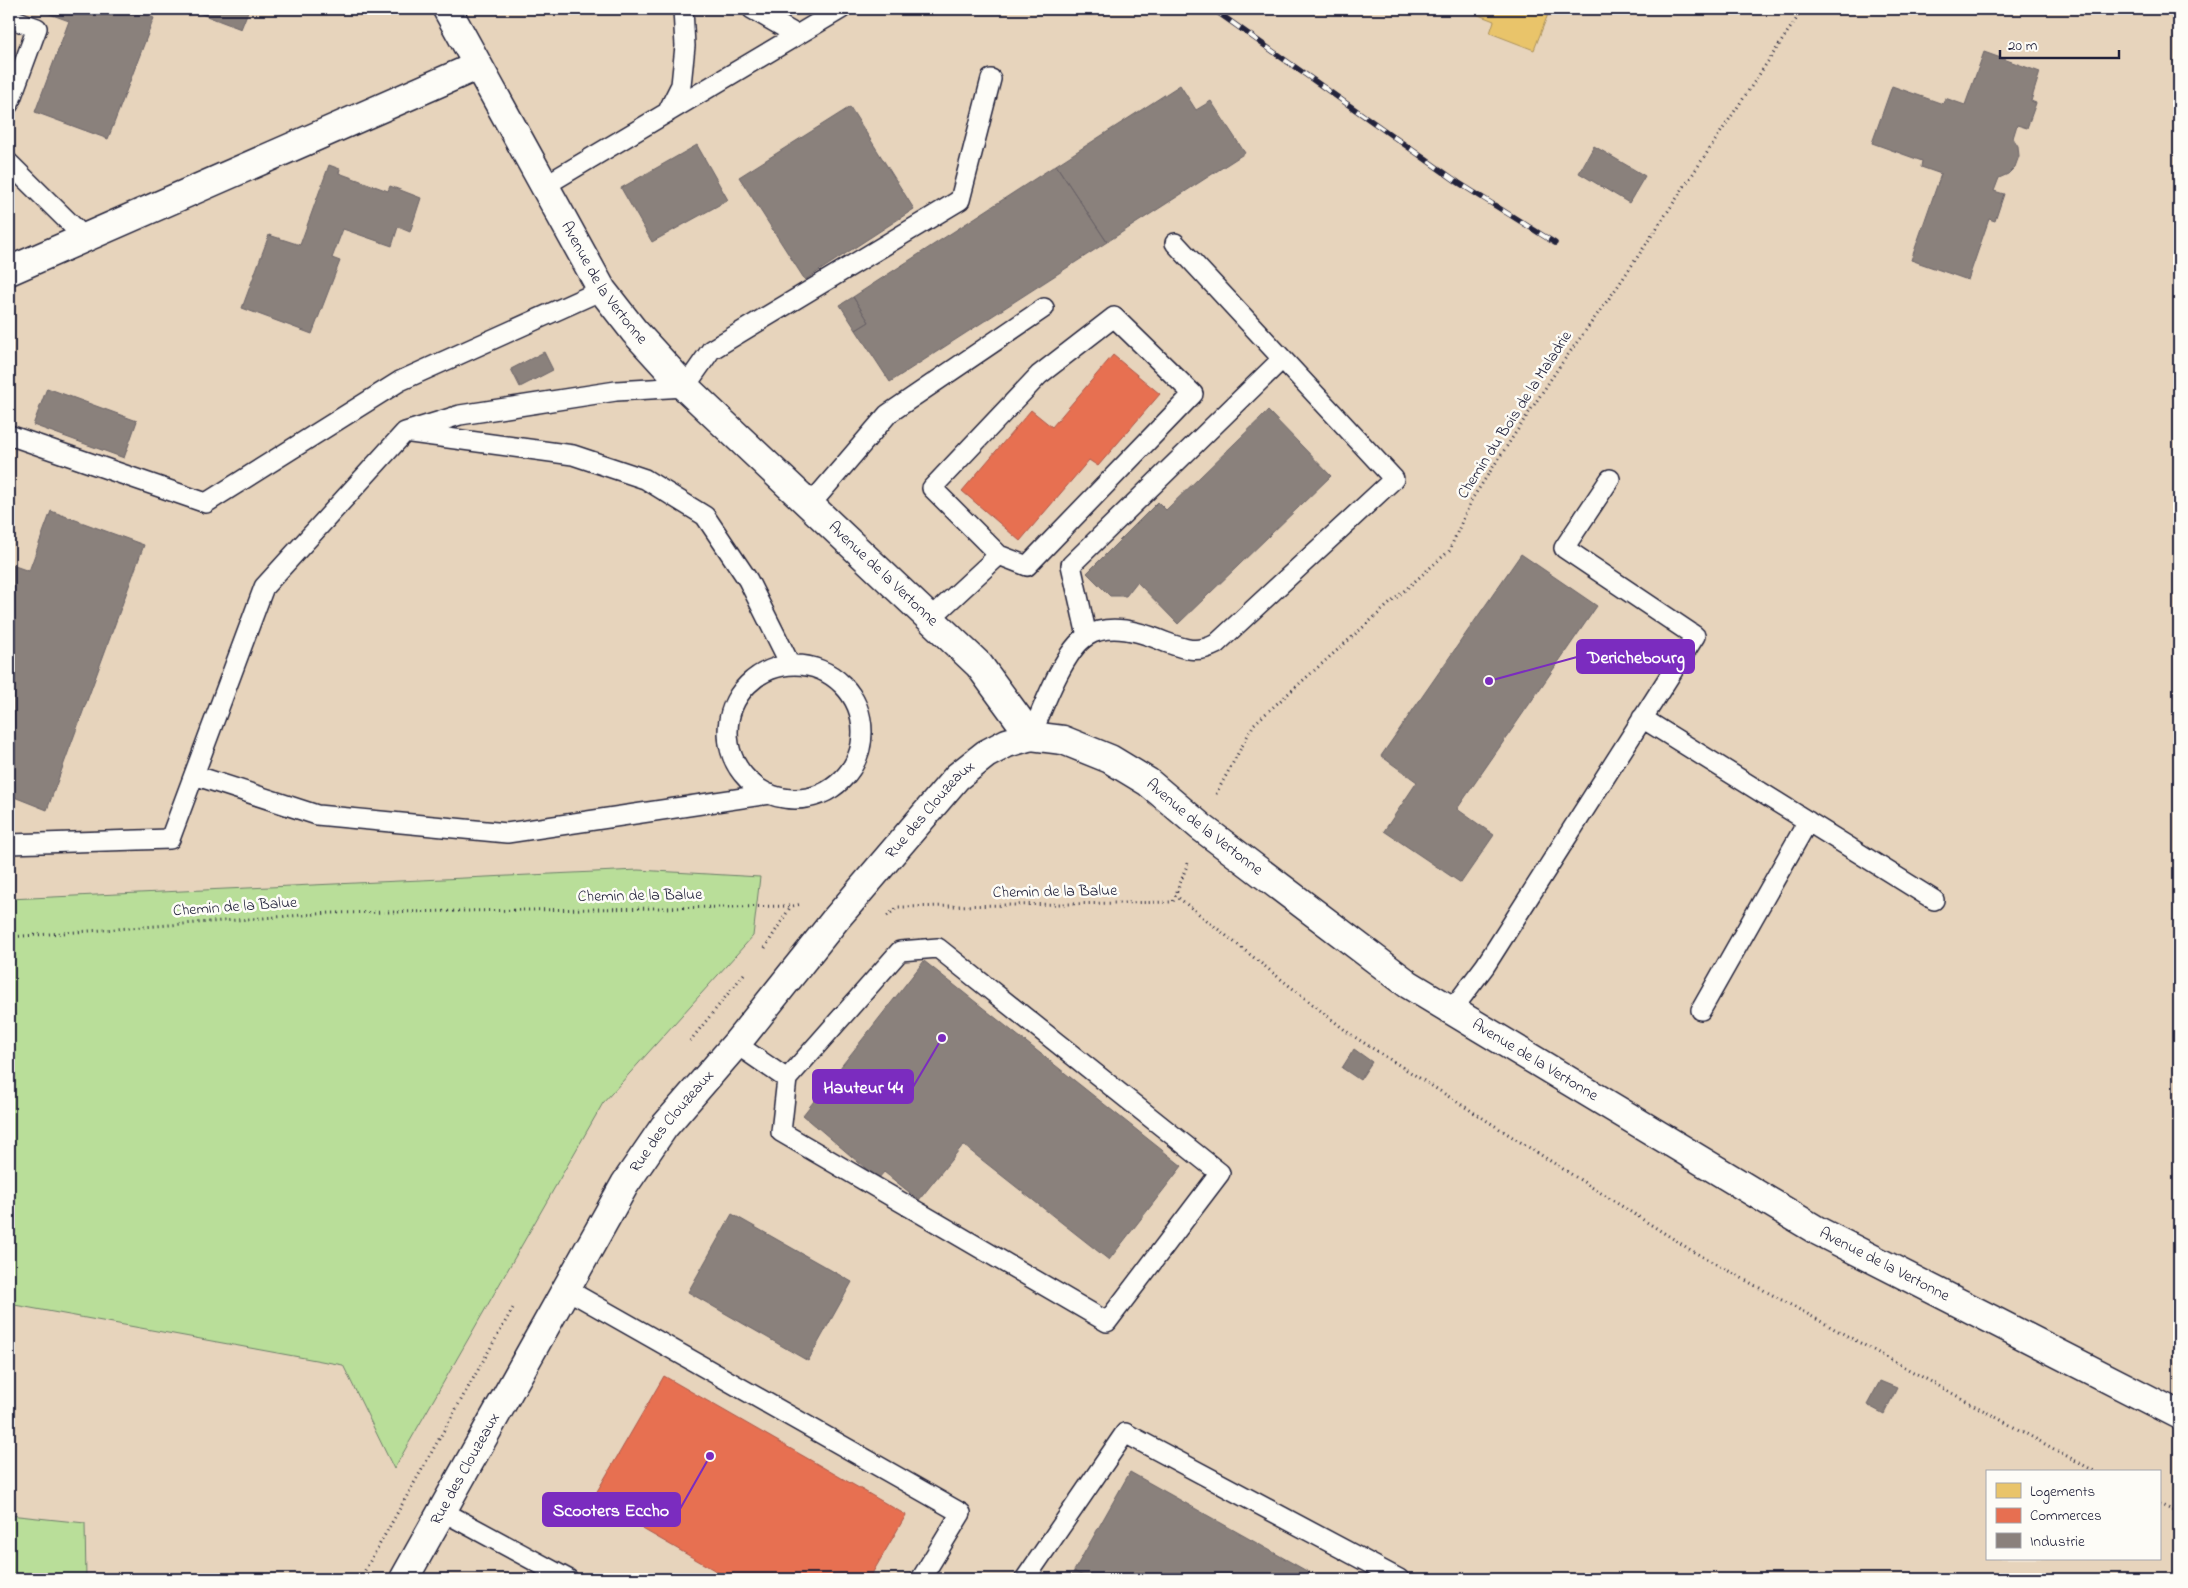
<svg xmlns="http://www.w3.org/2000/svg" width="2188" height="1588" viewBox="0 0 2188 1588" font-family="'Indie Flower',sans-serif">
<rect width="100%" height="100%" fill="#f0e4d4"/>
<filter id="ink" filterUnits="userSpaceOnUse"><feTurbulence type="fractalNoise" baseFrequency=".02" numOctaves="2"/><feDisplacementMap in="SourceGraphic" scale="10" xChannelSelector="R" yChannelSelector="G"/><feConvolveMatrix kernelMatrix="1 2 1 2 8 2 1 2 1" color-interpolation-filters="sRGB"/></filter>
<g filter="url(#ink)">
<path fill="#e7d4bc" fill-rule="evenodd" d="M9,9H2179V1579H9ZM1987,1472H2159V1559H1987Z"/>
<path fill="#b9de99" stroke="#6e806a" d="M638,870L760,877L753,936L603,1103L394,1469L343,1365L9,1304V899Z
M9,1515L85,1523L86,1579H9Z"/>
<path fill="#e9c46a" stroke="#ad935c" d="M1463,9H1550L1534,50L1490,33L1494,21Z"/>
<path fill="#e76f51" stroke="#ac584a" d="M1113,355L1160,394L1098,466L1089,460L1020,541L962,491L1031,410L1052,427Z
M664,1376L906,1515L869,1579H730L592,1500Z"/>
<path fill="#8a817c" stroke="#6b6468" d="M36,9H144L142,13L154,18L108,139L35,112L69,21Z
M188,9H249L241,29Z
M1984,52L2040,72L2031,101L2036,103L2027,128L2017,125L2013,138L2018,146L2019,156L2015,167L2008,174L1999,178L1994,191L2004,194L1995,221L1989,219L1968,280L1911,260L1941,174L1921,167L1922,161L1872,143L1892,86L1943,104L1945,98L1965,105Z
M1180,85L1196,110L1211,101L1245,153L1107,242L1056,165Z
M850,107L914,209L805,280L739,177Z
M697,145L728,200L652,242L621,188Z
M1594,146L1645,176L1629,203L1579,173Z
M329,165L340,169L339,173L388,191L390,186L421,198L410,232L398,227L392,246L343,229L332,258L340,261L312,334L242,308L269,235L300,245Z
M1056,165L1107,242L890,382L856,330L869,322L853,297Z
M853,297L869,322L856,330L840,305Z
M544,352L553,370L520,387L511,369Z
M47,388L137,421L124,458L33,425Z
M1268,411L1331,476L1178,624L1137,582L1126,596H1110L1087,573L1158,502L1166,510Z
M51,511L144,545L47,810L9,795V564L29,571Z
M1521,554L1597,606L1457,809L1494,835L1461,883L1384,831L1417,782L1381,756Z
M924,961L1182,1166L1109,1260L963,1145L919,1200L884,1172L878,1179L803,1115Z
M1354,1049L1372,1062L1360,1080L1342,1068Z
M732,1214L852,1282L808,1361L688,1292Z
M1880,1381L1897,1388L1884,1414L1867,1405Z
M1130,1472L1321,1579H1088L1074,1571Z
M1074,1571L1088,1579H1070Z"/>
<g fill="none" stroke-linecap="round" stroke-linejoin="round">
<defs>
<path id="lane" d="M752,9L797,35
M9,18L37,28L9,104
M667,113L681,85L685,46L683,9
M9,163L84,237
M544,186L841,9
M411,433L573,455L645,479L705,516L748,580L790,664
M9,435L206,503L400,381L602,290
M810,505L888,414L1044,308
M930,619L999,555L932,488L1039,375L1114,317L1193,394L1027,566L999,555
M1087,636L1071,565L1282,359
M728 732a67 67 0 1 1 134 0a67 67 0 1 1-134 0Z
M1642,718L1934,900
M1031,736C1042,710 1064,650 1087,636C1110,622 1142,632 1165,642C1184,649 1197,654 1216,644L1394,479L1175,243
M194,775L317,815L507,833L770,794
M9,844L170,839L264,587L405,432L460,415L616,391L685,387L711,350L960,200L991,79
M1701,1010L1808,821
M1451,1011L1485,966L1695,636L1564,548L1610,479
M736,1044L787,1079L900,951L938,948L1220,1173L1107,1322L781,1132L787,1079
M566,1289L961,1513L921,1579
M442,1511L568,1579
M1025,1579L1125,1433L1399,1579"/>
<g id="street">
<path id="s1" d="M447,9L602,290L634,331L685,387L979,665L1031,736L1063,740L1110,759L1148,782L1201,827L1408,984L1818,1231L2179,1415"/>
<path d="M9,271L477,66"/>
<path id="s2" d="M404,1579L625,1184L664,1127L736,1044L835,920L957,777L986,754L1007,743L1031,736"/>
</g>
</defs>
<use href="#lane" stroke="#22223b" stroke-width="22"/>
<use href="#street" stroke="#22223b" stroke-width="31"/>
<path stroke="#22223b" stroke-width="3" stroke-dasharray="1 4" stroke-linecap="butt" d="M1216,794L1254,724L1449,551L1472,499L1559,367L1618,286L1803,9
M1175,895L1350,1034L1694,1252L2096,1472
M887,916L898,907L1173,902L1189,860
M9,937L330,913L792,906L802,904
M765,948L791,906
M690,1041L744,974
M2159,1504L2179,1513
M360,1579L513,1308"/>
<use href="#lane" stroke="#fdfcf7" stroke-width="19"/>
<use href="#street" stroke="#fdfcf7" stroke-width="28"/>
<defs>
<path id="rail" d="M1213,9L1459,183L1555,243"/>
</defs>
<use href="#rail" stroke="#22223b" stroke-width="5.5"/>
<use href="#rail" stroke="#fdfcf7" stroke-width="4" stroke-dasharray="11" stroke-linecap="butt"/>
</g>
</g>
<g text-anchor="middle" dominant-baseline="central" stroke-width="5" stroke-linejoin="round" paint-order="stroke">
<g font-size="16" fill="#22223b" stroke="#fdfcf7">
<text stroke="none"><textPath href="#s1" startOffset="316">Avenue de la Vertonne</textPath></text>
<text transform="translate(1515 415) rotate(-57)">Chemin du Bois de la Maladrie</text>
<text stroke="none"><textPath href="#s1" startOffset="721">Avenue de la Vertonne</textPath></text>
<text stroke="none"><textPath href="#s2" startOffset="936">Rue des Clouzeaux</textPath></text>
<text stroke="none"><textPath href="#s1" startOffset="1141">Avenue de la Vertonne</textPath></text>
<text transform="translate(1055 892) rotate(-1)">Chemin de la Balue</text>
<text transform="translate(640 896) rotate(-1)">Chemin de la Balue</text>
<text transform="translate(235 907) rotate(-4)">Chemin de la Balue</text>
<text stroke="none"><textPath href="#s1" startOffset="1546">Avenue de la Vertonne</textPath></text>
<text stroke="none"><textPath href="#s2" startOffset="531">Rue des Clouzeaux</textPath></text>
<text stroke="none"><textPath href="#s1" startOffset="1951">Avenue de la Vertonne</textPath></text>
<text stroke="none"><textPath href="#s2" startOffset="126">Rue des Clouzeaux</textPath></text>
</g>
</g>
<path fill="none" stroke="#7b2cbf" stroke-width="2" d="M1489 681L1577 657M942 1038L913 1087M710 1456L680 1509"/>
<g fill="#7b2cbf" stroke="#fdfcf7" stroke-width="2">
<circle cx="1489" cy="681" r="5"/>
<circle cx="942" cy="1038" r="5"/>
<circle cx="710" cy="1456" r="5"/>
</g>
<g fill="#7b2cbf" stroke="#7b2cbf" stroke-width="2">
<rect x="1577" y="640" width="117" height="33" rx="5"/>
<rect x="813" y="1070" width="100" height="33" rx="5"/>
<rect x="543" y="1493" width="137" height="33" rx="5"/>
</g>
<g font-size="18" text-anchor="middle" font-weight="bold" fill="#fff">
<text x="1636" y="663">Derichebourg</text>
<text x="863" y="1093">Hauteur 44</text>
<text x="611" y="1516">Scooters Eccho</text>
</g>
<rect width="2188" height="1588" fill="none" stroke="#fdfcf7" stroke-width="30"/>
<rect x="15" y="15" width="2158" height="1558" fill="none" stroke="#22223b" stroke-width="2" filter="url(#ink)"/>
<rect x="1986" y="1470" width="175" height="90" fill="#fdfcf7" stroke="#a5a5ac"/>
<rect x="1996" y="1483" width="25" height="15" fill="#e9c46a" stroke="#a5a5ac"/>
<text x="2030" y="1496" font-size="15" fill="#22223b">Logements</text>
<rect x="1996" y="1508" width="25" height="15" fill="#e76f51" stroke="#a5a5ac"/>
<text x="2030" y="1520" font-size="15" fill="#22223b">Commerces</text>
<rect x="1996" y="1533" width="25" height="15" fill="#8a817c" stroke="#a5a5ac"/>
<text x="2030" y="1546" font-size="15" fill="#22223b">Industrie</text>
<path d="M2000 50v8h119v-8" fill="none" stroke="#22223b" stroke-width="2.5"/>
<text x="2008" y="50" font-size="15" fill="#22223b" stroke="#fdfcf7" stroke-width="4" paint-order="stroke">20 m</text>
</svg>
